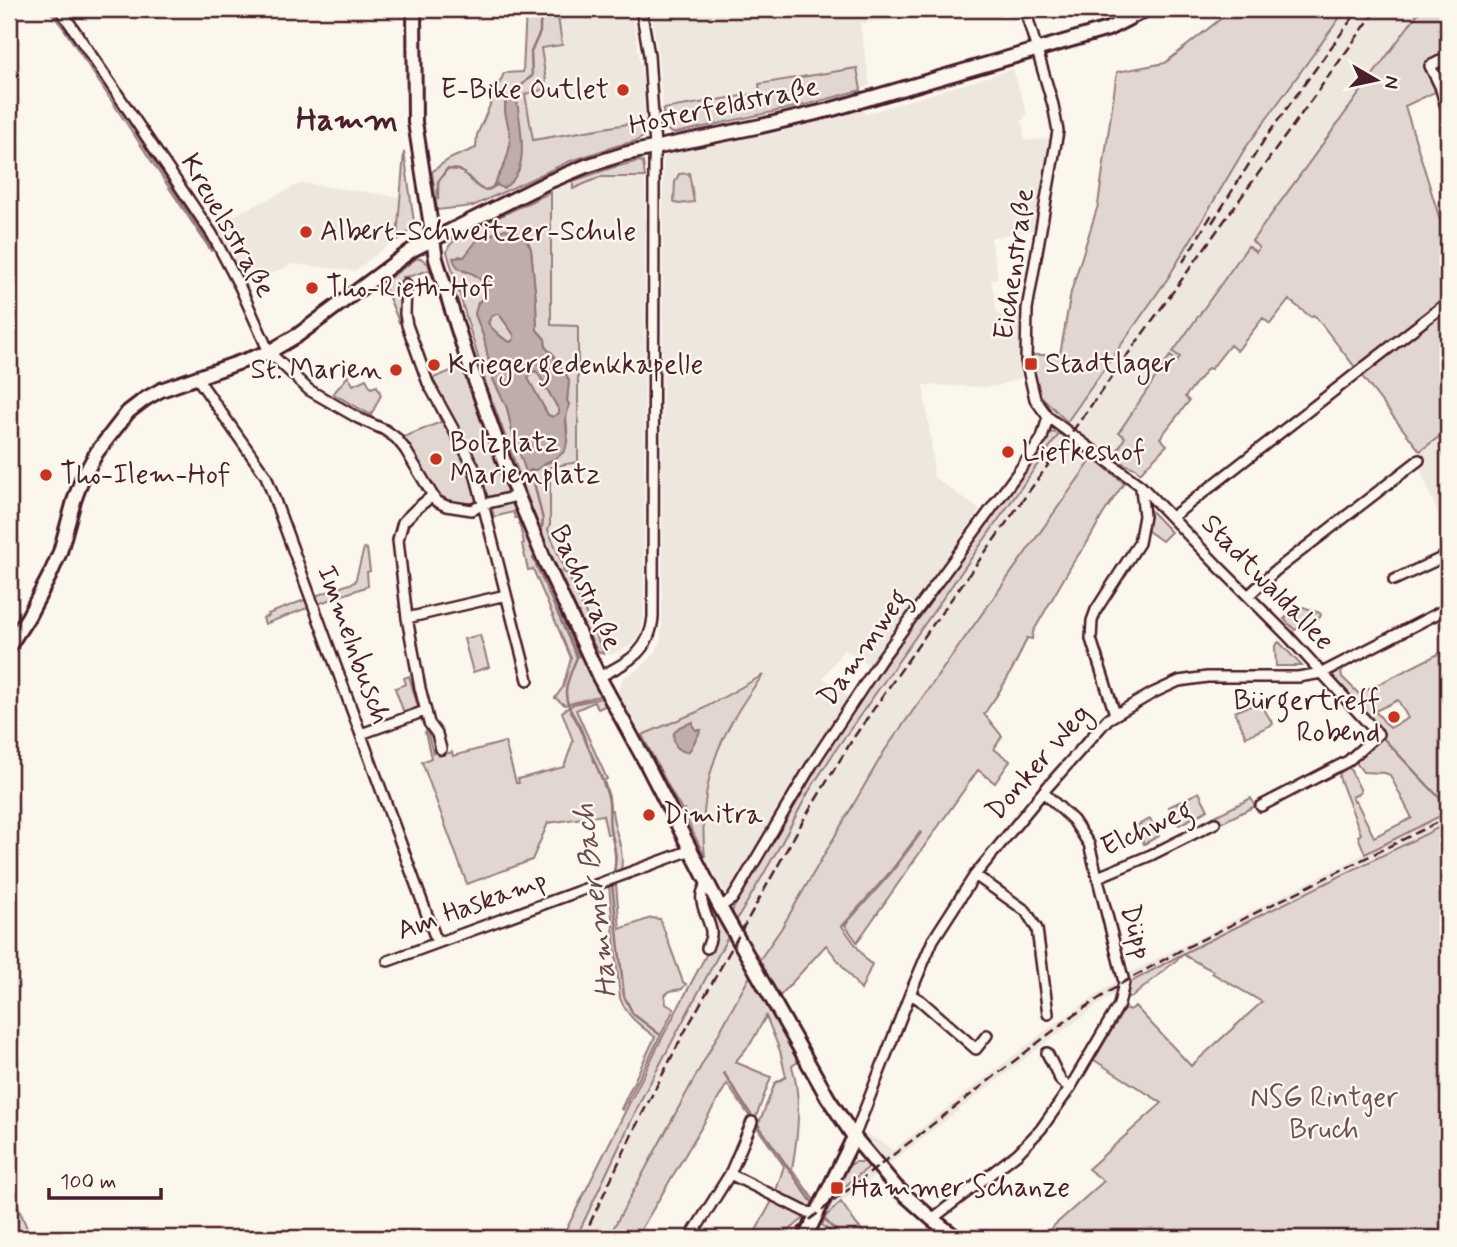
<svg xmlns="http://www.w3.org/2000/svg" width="1457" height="1247" viewBox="0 0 1457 1247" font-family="Mynerve,sans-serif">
<rect width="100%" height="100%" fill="#fbf7ec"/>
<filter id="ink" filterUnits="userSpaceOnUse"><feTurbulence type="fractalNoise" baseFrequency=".0143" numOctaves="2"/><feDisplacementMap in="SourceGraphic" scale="14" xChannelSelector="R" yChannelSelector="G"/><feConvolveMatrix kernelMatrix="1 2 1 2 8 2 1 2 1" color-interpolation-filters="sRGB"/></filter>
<g filter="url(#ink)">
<path fill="#eee7de" d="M557,9H632L642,74L645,121L533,140L525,94L542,90L540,48L562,44Z
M651,9H960L961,14L860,23L870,85L861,90L857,68L759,85L760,93L663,109L658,55Z
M1346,9H1421L1252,241L1260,247L1256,252L1248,246L1173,352L1180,357L1177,361L1170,357L1119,432L1125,436L1114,457L1100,447L885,750L781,929L764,953L748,980L608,1238H576L628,1125L669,1045L724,945L723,944L781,844L809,791L881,685L1168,278L1244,150Z
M1013,69L1027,114L1022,121L1025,141L1051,138L1036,229L991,238L998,278L991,280L997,311L1000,315L1022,311L1019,342L1021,378L996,386L984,387L923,385L932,448L934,477L980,510L870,666L844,649L823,678L849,697L805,763L727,897L705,857L703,826L705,791L717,754L730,723L761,677L697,712L642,735L618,692L623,678L639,669L655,653L660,643L662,626L663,160L666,155L783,131L864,110L865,114Z
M600,177H645L644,617L641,632L637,639L632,645L610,655L604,654L568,574L563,572L548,530L550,524V467L578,462V326H551V192L573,181L574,189Z
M302,183L401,197L397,238L355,271L293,264L246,285L211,226Z
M1448,430V539L1420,468L1428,461L1420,451Z
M1448,812V823L1184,953L1129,983V973Z
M1118,980V991L1044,1044L889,1164L865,1135L866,1133L893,1150L1045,1031Z
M870,1166L876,1175L841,1202L826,1216L836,1191H839Z"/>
<path fill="#e2d7d0" stroke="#967b7e" stroke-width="2" fill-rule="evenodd" d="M48,9H55L68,25L216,248L211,251L64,29Z
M526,9H557L562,45L541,48L546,81L542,90L525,94L533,140L645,121L643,137L636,141L616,146L568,162L473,206L437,210L432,172C448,157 457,156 476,148L477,135L504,73L523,72ZM505,102L519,170L494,184C503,169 511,154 510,136C510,124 504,114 505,102Z
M1233,9H1346L1244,150L1168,278L1067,422L1037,392L1033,373L1032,355H1060L1071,292L1098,205L1117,72L1165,63Z
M1421,9H1448V54L1427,64L1437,86L1434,87L1435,92L1405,106L1448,246V430L1420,451L1316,317L1313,315L1311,317L1289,300L1270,324L1263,318L1237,351L1230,345L1211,369L1208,368L1185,397L1189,401L1160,438L1167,445L1140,473L1135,468L1124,464L1114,457L1125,437L1119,432L1170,356L1177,361L1180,357L1173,352L1248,246L1256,252L1259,248L1252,241Z
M857,68L861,90L809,104L676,133H671L664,127L663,109L760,93L759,84Z
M404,152L414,222L406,235L399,240L397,238Z
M639,161L643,162L645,177H600L573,189V181L611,168Z
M689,173L694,202L679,204L674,202L675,182L679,174Z
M551,192V325L578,326V462L550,467V524L548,530L564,567L563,572L568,574L604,654L598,652L581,620L543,539L486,384L447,252L449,246L459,236ZM513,230L528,241L531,249L536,301L537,330L545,339L546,348L553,354L556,363L566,374L569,381L567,402L569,404L566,416L568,440L554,461C543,463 537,469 527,471L512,431L507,408L492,377L484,338L475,314L478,303L487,293L486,285L473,273L463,271L459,256L464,257Z
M421,258L428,264L433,278L429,270L411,276L403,277V314L399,322L383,283L416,259Z
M496,314H499L514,335V339L511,342H508L491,328L488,323L491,316Z
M463,366L508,492L486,498C477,455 452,418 431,379Z
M536,371L539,375L559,410V413L553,417L548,415L527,378L532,372Z
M348,376L353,385L366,379L371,388L377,386L381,395L371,415L333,394Z
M429,393L473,480L477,493V501C441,520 407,454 390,432L391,427L404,437L441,422Z
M1051,432L1059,434L837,748L809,791L781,844L735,923L732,915L733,909L831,745L873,682L1047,436Z
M1093,458L1124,483L1102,516L1087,543L1074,561L1033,632L1032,639L1027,638C1016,665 1001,691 984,714L1002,736L994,749L1010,761L995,783L978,770L857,942L845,925L891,873L921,833L920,832L890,872L842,926L868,962L872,964L861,990L826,945L778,998L758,962L781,929L885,750Z
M512,502L579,656H581L602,695L565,705L555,698L563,687L571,658L533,569L528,570L522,544L524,543L518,518H515L513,512L494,517L492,509L494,506Z
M1149,509L1171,532L1162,541L1148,531Z
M364,548L367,549L370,571L367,572L368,586L318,604L315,596L355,582Z
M307,599L310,607L265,624L263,618L269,616L268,614Z
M1303,607L1320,613L1321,615L1320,617L1295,630L1284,619L1296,608Z
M480,635L489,667L473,672L464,639Z
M1279,642L1302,666H1276L1275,646Z
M1442,652L1448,664V812L1365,854L1358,836L1361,834L1339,777L1340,773L1349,767L1360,789V793L1352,797L1354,801H1356L1374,837L1412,818L1390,775L1385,773L1363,772L1357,764V759L1384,734L1336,683L1333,679L1334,673L1344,669L1341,673L1342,677L1359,694ZM1398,700L1408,718L1390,728L1375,711Z
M763,675C719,732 697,784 705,857L684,814L687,813L685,809L682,810L674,797L642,735L697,712Z
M409,676L418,707L417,709L404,713L395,688L406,684L404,678Z
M602,698L605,706L598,709L594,702L576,710L607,779L604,781L609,797L610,810H612C614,834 625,846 621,871L613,874C618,861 615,847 612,834H607L603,815L548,823L532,860L467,884L422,762L431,758L425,732L427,731L433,753L438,752L439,756L452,752L453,756L505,742L516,783H519L518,779L564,767L573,741L562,712L574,704Z
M1261,704L1273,724L1246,737L1235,712L1246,707Z
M1199,792L1208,810L1179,825L1169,807Z
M1251,798L1255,806L1217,825L1213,817Z
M1150,819L1159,836L1144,844L1136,826Z
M1448,823V1238H1040L1104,1181L1088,1169L1162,1103L1094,1060L1124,1010L1132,1009L1135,1006L1191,1066L1262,1002L1212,973L1213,971L1187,957L1184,954L1132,997H1128L1129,983L1184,953Z
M616,884L620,929L651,918L660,919L683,982L686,984L682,989L670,991L665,995L666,1004L674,1009L623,1110L621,1109L655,1037C640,1025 627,1017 620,998L609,886Z
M709,897L730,933L643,1096L576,1238H562L661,1040L714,940L706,903L707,898Z
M751,974L798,1062L792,1066C802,1100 798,1135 792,1169L814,1200L808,1211L775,1194L784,1166L727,1084L636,1238H608ZM766,1016L780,1051L786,1077L775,1083L760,1121L756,1117L771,1077L735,1062L751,1043Z
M855,1162H864L870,1166L839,1191H836L847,1167Z
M9,1184L31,1238H9Z
M773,1199L805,1216L803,1219L779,1238H752Z
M841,1202L857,1225L869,1238H837L822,1225L826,1216Z"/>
<path fill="#bfadaa" stroke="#907477" stroke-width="2" fill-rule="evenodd" d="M509,97H513L517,100C520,127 532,173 503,188L494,184C503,169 511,154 510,136C509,122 500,109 509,97Z
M505,229C516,231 527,238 531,249L536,301L537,330L545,339L546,348L553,354L556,363L566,374L569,381L567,401L569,404C568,410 566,415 566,421C567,444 572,453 547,462C543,464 541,467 538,469C536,470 528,471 526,472L512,431L507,408L492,377L484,338L475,314L478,303L487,293L486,285C482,281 477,275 471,273C461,269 457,270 453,258L464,257L478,239ZM496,314H499L514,335V339L511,342C503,340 493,330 488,323L491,317ZM536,371L539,375L559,410V413L553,417L548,415L528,378L532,372Z
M693,722V726L696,730H701L690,750L687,752C677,751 672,743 674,733L679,727Z"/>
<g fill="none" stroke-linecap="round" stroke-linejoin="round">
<path stroke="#907477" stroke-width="2.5" d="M51,9L74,38L97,73
M103,82L212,249
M511,98L510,96C519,91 523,82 532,76L531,52L540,32V25L542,13L541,9
M438,199V182L447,169C450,169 457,170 459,170C473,176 479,201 497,184
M531,470L543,520L542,527
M533,558L577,657C573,668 566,681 566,693C566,709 577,718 582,732C590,754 602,774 608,797C611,807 608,818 610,829C614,845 618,859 613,876
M1384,739L1448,807
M612,883L624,996L633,1014L659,1034
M724,1073L743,1103L812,1202
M825,1220L843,1238"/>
<defs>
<path id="street" d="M60,9L212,234L240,287L269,352L309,390L358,418L385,430L396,438L405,449L436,501L446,506L472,510L484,504L517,496
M1025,9L1053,105L1058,131L1027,309L1026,361L1035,399L1048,417L1141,486L1218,566L1288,636L1378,734L1348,761L1261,806
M1448,57L1430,66L1440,86L1448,114
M406,284L405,314L407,325L428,383L473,465L528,680
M197,378L266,476L437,942
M432,496L416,509L403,522L398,540L407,618L420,688L429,723L437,734L441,749
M1172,517L1448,302
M1394,580L1448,555
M1248,596L1275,571L1419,460
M407,618L506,595
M599,677C628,662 650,652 653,617L654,163L655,147L649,55L641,9
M1115,714L1091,639L1092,621L1096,610L1139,543L1144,516L1141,488
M361,734L425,711
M975,875L1026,911L1037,929L1048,1014
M1098,877L1151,855L1215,823
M720,907L732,899L739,888L811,766L882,658L1035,449L1042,438L1048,417
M707,948C709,942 712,937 711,931C709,916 693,897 708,884
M388,961L691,850
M910,994L920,1000L976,1049L987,1035
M1047,1053L1061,1081L1070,1088
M854,1137L910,994L933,940L975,875L1043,792L1108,719L1153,693L1179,681L1207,677H1298L1322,673L1448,608
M730,1174L752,1122
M932,1219L1018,1153L1041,1129L1070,1088L1119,1005L1124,982L1089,844L1073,820L1043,792
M690,1238L730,1174L806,1212L817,1213"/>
<path id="secondary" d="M414,9L415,122L436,259L466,355L507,470L545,561L599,677L645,761L720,907L828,1098L854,1137L896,1187L932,1219L957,1238
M9,646L28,617L50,575L60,552L74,501L82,479L97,452L128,412L145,399L161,390L269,352L298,335L412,250L548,182L586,166L624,154L761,126L829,110L1108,29L1147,9
M805,1238L854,1137"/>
</defs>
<use href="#street" stroke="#4a1f2b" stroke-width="14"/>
<use href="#secondary" stroke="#4a1f2b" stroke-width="18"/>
<use href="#street" stroke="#fbf7ec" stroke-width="9"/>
<use href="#secondary" stroke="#fbf7ec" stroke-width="12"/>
<path stroke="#4a1f2b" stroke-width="2.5" stroke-dasharray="10 5" stroke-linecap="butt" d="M1212,223L1266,137L1359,9
M1183,262L1214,211
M583,1238L635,1128L684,1033L804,819L854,737L929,630L1377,9
M786,1238L1071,1017L1124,982L1183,949L1448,817"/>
</g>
</g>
<g fill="#c8321e" stroke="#fbf7ec" stroke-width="2.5">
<circle cx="623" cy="90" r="7"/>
<circle cx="306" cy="232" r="7"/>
<circle cx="312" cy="288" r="7"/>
<rect x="1024" y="357" width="14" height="14" rx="3.5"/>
<circle cx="434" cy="365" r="7"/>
<circle cx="396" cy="370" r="7"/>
<circle cx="1008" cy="452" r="7"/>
<circle cx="436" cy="459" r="7"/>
<circle cx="46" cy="475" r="7"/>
<circle cx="1394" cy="717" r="7"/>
<circle cx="649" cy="815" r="7"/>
<rect x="830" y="1181" width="14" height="14" rx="3.5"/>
</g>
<g text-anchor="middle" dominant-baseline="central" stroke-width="5" stroke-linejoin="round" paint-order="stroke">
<g font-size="28" fill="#4a1f2b" stroke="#fbf7ec" text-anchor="start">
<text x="609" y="90" text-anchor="end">E-Bike Outlet</text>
<text x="320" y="232">Albert-Schweitzer-Schule</text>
<text x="326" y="288">Tho-Rieth-Hof</text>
<text x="1045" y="364">Stadtlager</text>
<text x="448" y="365">Kriegergedenkkapelle</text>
<text x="382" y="370" text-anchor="end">St. Marien</text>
<text x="450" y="443">Bolzplatz<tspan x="450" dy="32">Marienplatz</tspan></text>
<text x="1022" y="452">Liefkeshof</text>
<text x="60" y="475">Tho-Ilem-Hof</text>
<text x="1380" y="701" text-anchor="end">Bürgertreff<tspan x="1380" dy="32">Robend</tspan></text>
<text x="663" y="815">Dimitra</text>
<text x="851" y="1188">Hammer Schanze</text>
</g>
<g font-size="28" fill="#4a1f2b" stroke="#fbf7ec">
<text transform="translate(724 107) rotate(-12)">Hosterfeldstraße</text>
<text transform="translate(227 226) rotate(60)">Kreuelsstraße</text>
<text transform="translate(1015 264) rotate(-82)">Eichenstraße</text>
<text transform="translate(1267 583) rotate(46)">Stadtwaldallee</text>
<text transform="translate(585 588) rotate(65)">Bachstraße</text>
<text transform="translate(353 645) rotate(70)">Immelnbusch</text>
<text transform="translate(864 648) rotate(-55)">Dammweg</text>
<text transform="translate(1039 763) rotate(-49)">Donker Weg</text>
<text transform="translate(1147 829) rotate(-25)">Elchweg</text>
<text transform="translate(472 906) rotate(-20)">Am Haskamp</text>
<text transform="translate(1135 932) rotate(76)">Düpp</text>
</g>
<g font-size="28" fill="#704d54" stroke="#fbf7ec">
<text x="1324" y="1098">NSG Rintger<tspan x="1324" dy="32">Bruch</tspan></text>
</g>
<g font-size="30" font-style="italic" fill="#6d4a51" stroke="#fbf7ec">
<text transform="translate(596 901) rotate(-97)">Hammer Bach</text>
</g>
<g font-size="32" font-weight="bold" fill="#4a1f2b" stroke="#fbf7ec">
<text x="347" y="120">Hamm</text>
</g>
</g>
<rect width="1457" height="1247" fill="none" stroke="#fbf7ec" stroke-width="35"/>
<rect x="18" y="18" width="1422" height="1212" fill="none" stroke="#4a1f2b" stroke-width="2.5" filter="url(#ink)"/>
<g transform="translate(1376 80) rotate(99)" stroke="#fbf7ec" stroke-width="5" paint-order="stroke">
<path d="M0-5L12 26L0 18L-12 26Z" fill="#4a1f2b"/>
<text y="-10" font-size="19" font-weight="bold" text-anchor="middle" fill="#4a1f2b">N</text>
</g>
<path d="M49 1188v10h112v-10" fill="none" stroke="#4a1f2b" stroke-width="3.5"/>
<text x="60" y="1188" font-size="21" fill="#4a1f2b" stroke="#fbf7ec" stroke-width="5" paint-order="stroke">100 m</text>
</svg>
